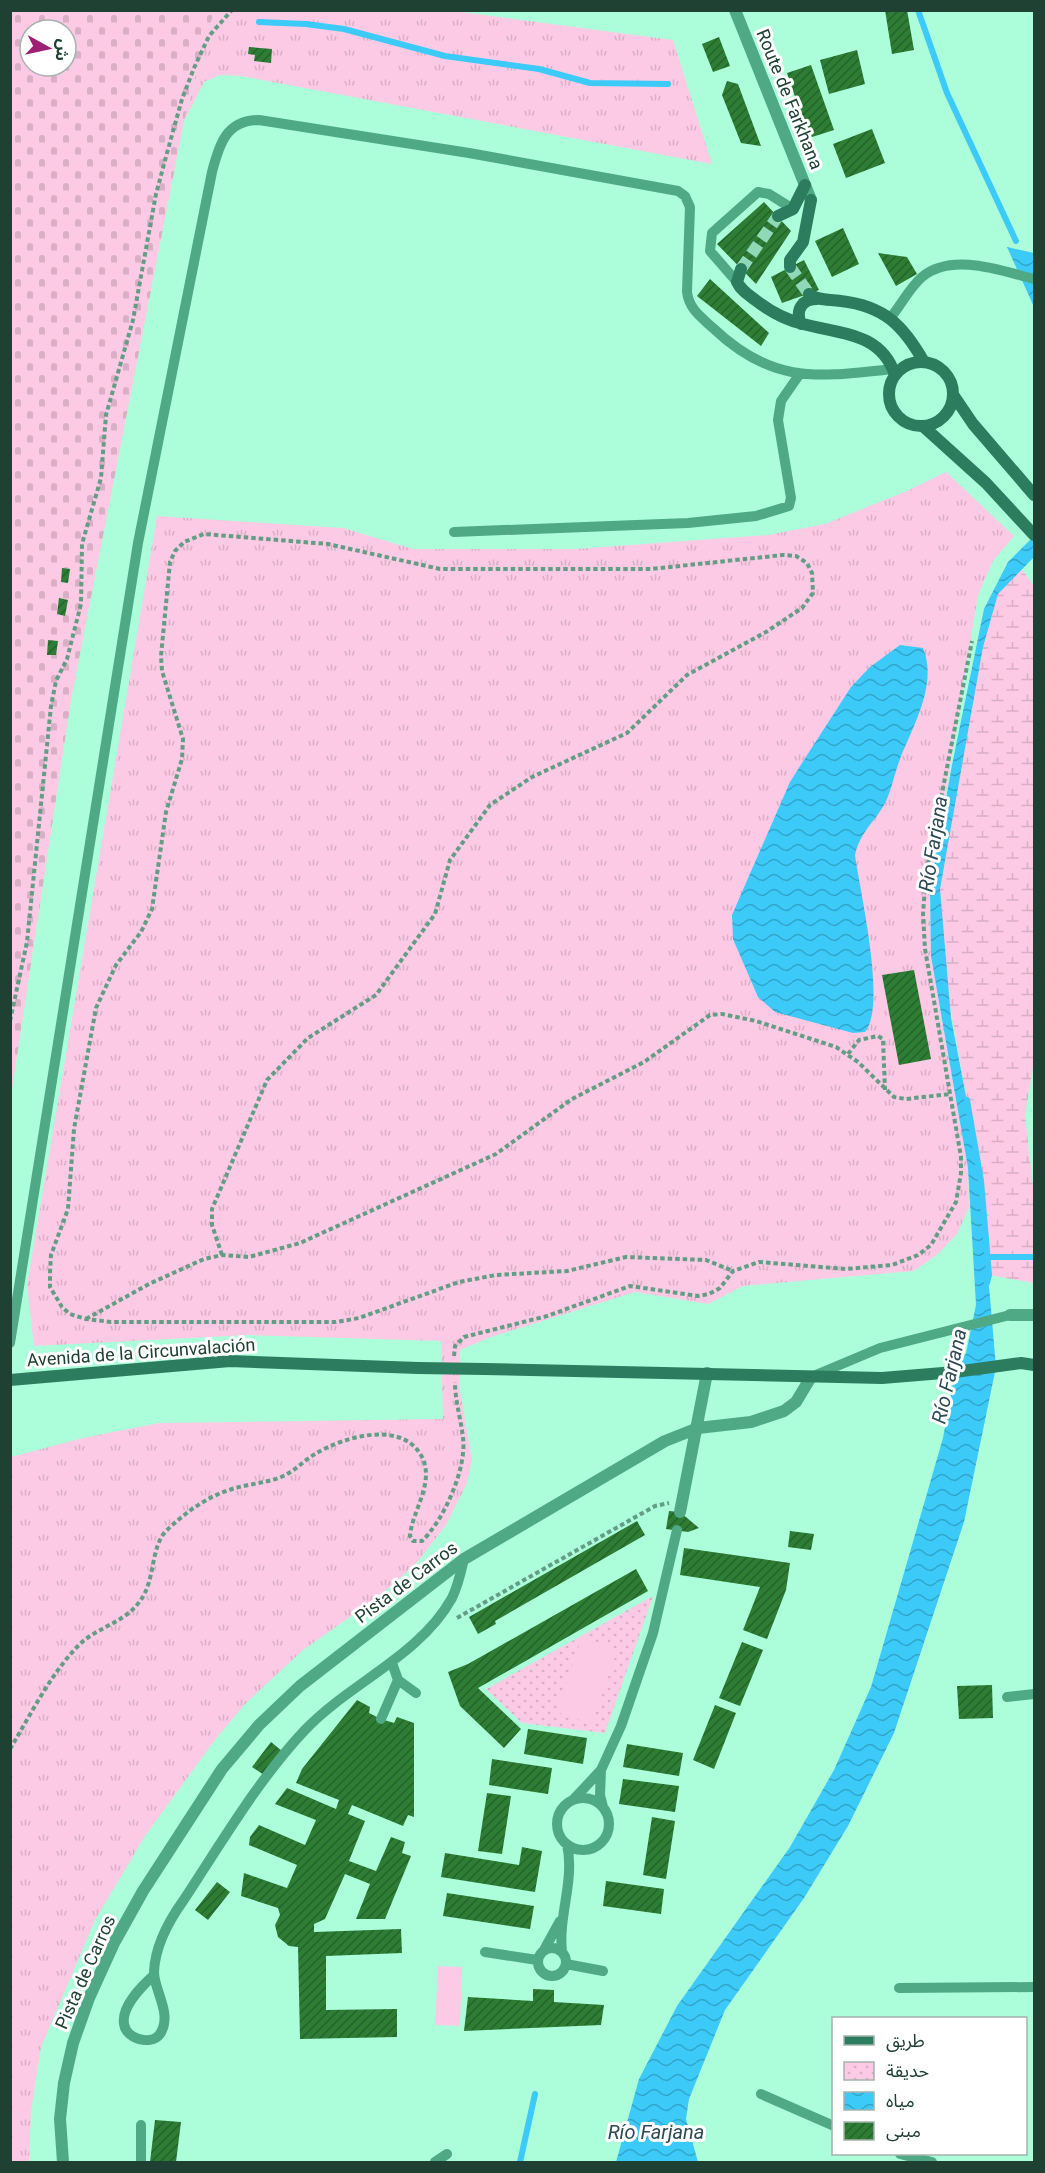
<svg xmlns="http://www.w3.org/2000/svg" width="1045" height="2173" viewBox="0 0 1045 2173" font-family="Roboto,'Noto Sans Arabic',sans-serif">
<defs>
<pattern id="grass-tufts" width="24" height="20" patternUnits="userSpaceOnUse" patternTransform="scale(1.5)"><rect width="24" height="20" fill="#fccae5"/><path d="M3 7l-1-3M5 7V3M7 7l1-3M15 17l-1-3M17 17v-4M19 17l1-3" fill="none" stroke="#d8afc5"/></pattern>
<pattern id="wetland-marsh" width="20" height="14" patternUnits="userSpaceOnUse" patternTransform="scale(1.5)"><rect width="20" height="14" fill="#fccae5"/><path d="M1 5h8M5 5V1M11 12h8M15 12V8" fill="none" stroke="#d8afc5"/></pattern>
<pattern id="cemetery-stones" width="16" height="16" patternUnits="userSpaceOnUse" patternTransform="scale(1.5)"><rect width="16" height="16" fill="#fccae5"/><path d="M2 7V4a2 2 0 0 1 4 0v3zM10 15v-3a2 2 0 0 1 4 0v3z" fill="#d8afc5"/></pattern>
<pattern id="park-dots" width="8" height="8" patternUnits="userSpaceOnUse" patternTransform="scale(1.5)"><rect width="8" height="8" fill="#fccae5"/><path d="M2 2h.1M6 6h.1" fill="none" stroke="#d8afc5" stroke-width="1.8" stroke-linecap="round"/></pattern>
<pattern id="water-waves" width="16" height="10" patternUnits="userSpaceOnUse" patternTransform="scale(1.5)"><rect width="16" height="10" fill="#3ccaf9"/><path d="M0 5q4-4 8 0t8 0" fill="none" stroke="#32a6ca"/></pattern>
<pattern id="building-hatch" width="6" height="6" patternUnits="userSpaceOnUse" patternTransform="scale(1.5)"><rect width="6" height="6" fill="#2d7d34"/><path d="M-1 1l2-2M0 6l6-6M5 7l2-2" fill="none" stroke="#24632b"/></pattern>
</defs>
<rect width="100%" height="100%" fill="#abfed9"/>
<path fill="url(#grass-tufts)" d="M214,11H454L673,40L712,164L241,76L220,75L204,82L184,121Z
M946,472L1014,536L993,561L978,595L930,889L931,956L968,1168L969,1207L957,1234L938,1254L914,1271L743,1286L708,1304L635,1292L488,1338L460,1350V1391L472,1459L467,1483L446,1525L415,1565L377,1598L303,1650L245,1704L214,1741L145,1836L95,1920L41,2047L31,2111L29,2162H11V1457L83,1438L159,1423L443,1419L441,1341L248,1335L34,1346L27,1285L157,516L343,528L413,549H576L768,535L825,524L907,491Z"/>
<path fill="url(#wetland-marsh)" d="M1019,565L1034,586V1061L1025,1115L1034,1196V1283L989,1275L981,1181L942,960L940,889L965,736L987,625L998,594Z"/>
<path fill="url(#cemetery-stones)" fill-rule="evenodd" d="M11,11H214L184,121L71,700L11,1096ZM30,30H66V66H30Z"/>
<path fill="url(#park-dots)" d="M653,1596L605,1733L522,1723L486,1689Z"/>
<path fill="#fccae5" d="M582,1637L618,1649L592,1724L556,1712Z
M438,1966L462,1967L460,2026L435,2025Z"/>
<path fill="url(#water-waves)" d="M1007,247L1034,253V307Z
M1034,536V557L998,594L983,647L940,889L951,1018L978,1159L996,1367L964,1522L894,1733L848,1826L804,1898L725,2010L689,2099L686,2119L698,2162H616L639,2079L677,2006L790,1847L834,1770L871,1687L943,1438L955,1372L966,1353L976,1305L968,1168L931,956L930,889L952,765L984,609L1008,562Z
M900,645L923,648C938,684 913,726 900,759C895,772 892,787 887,799C877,821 861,829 855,855C860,892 887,1006 865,1032L853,1033L775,1012L758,997L733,939L732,915L790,782L802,763L851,687L870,667Z"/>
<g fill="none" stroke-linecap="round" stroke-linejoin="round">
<path stroke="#3ccaf9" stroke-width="6" d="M918,10L947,93L1016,241
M259,22L306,24L344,29L445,56L539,69L590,83L668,84
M967,1100L981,1181L989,1275L987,1283
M987,1257H1034
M520,2162L535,2094"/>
</g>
<path fill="url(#building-hatch)" d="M885,10H907L914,50L892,54Z
M719,37L730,66L713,72L702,44Z
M249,47L272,49L271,63L254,61L255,55L248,54Z
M857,50L865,84L829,94L820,60Z
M811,65L834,130L809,138L787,73Z
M727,81L738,84L761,146L741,143L722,95Z
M872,129L885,163L846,178L833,144Z
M764,202L791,231L756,284L717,244Z
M843,228L859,264L832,277L815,241Z
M878,253L907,257L917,274L896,286Z
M804,260L819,290L782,303L771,277Z
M710,279L769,333L761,346L697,296Z
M62,568L70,569L68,583L61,582Z
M59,598L68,600L65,616L57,614Z
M48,640L58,641L56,655H47Z
M914,970L931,1059L899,1065L882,975Z
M669,1511L680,1512L699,1528L688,1532L666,1529Z
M637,1521L645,1535L495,1621L496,1624L478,1634L469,1617Z
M790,1531L814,1534L811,1550L788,1547Z
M684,1548L790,1563L786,1590L767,1639L743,1630L760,1587L680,1575Z
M636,1569L648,1591L478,1688L521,1729L504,1748L460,1706L448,1672L468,1664Z
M742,1642L763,1650L740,1706L719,1698Z
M992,1685L993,1718L959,1719L957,1686Z
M357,1700L370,1707L369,1713L381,1719L394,1723L397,1717L414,1723V1817L408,1815L403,1826L352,1805L348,1814L365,1821L349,1861L376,1871L391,1837L405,1842L402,1853L411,1856L385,1919H356L370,1884L345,1874L325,1919L314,1924V1932L401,1929L402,1953L326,1956V2010L397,2009V2037L300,2039L298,1947L289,1946L278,1937L275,1925L280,1915L278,1908L241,1896L244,1873L287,1888L297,1865L249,1845L250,1837L259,1825L305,1845L316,1820L275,1804L287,1788L336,1809L339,1800L296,1783L302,1769Z
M715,1705L736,1713L714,1769L693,1760Z
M528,1729L587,1738L583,1764L524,1754Z
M271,1742L282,1751L264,1775L252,1767Z
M627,1744L683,1753L679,1776L623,1767Z
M492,1759L552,1768L548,1794L489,1785Z
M623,1779L679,1786L675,1812L619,1804Z
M487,1793L511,1796L502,1854L478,1851Z
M652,1817L675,1821L666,1879L643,1875Z
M522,1847L542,1851L535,1892L441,1877L445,1853L519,1865Z
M606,1881L664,1889L661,1914L603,1906Z
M217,1882L230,1892L208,1920L195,1910Z
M447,1893L534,1906L530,1929L443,1916Z
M533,1989L554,1990V2002L604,2005L601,2025L464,2031L468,1997L533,2001Z
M155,2120L181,2122L176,2162H150Z"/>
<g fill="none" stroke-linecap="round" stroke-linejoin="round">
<path stroke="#8fd8b8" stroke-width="12" stroke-dasharray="12 6" stroke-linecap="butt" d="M790,267L809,294
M741,269L778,216"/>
<path stroke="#639d84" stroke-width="4" stroke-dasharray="4.5 3" stroke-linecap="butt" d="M10,1021L27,942L51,706L56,681L67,659L81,604L82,544L101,478L106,415L133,320L156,194L167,153L182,99L194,68L209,36L232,10
M848,1054L859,1040L878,1036L883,1039L885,1090
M222,1255L212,1225V1209L267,1080L308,1038L376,995L435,914L450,860L490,805L532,777L627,733L687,675L766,632L802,608L813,593L812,573L807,563L796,556L783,555L651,569H440L328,544L204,534L184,542L175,551L170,562L161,656L162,671L183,739L182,759L166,812L152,909L141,932L116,965L96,1008L74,1129L68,1209L51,1255L50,1272V1287L62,1307L70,1314L86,1319L111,1322H336L359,1318L459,1282L496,1275L567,1271L626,1257L706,1260L733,1271
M86,1319L149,1284L204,1259L222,1255L249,1257L300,1243L496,1154L572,1099L644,1062L710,1015L722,1014L756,1021L836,1047L858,1062L894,1097L906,1099L950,1094
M454,1356L455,1346L464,1337L547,1316L630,1286L698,1296L709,1294L720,1288L733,1271L759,1262L846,1269L892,1265L918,1255L931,1245L956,1202L961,1173V1157L925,949L923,914L926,874L972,641
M457,1618L655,1506L669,1503
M10,1749C31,1714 50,1675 78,1646C96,1627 125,1623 140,1601C156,1580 150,1546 167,1530C186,1512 208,1496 232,1489C248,1484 266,1483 281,1477C294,1472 303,1461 315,1454C343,1437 402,1419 422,1457C435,1483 412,1511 410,1536L413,1541H422C444,1520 467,1468 463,1438C461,1419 455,1401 455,1382"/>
<path stroke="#4fa985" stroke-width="10" d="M737,282L710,251L712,233L758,192L769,194L793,209
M891,317C901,305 910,287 922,277C952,252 1002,271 1034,279
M454,532L688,523L756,516L789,506L791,498L778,420L781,401L799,375
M10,1343L138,543L212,172C219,145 226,120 259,120L469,153L678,191L685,196L690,207L687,292C689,309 701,317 713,328C773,385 817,377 893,369
M811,1377L880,1348L1010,1315
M392,1663L398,1680L416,1693
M1007,1697L1034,1694
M381,1719L398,1680
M601,1770L600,1795L603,1807
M557 1824a26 26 0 1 1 52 0a26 26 0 1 1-52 0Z
M573,1800L601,1770L621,1726L653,1633L677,1530
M538 1962a14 14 0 1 1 28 0a14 14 0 1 1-28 0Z
M544,1950L560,1921
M485,1952L537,1960
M562,1952C558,1915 575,1881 567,1844
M566,1964L603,1971
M154,1975C142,1986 121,2006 124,2024C126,2039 151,2046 160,2034C173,2014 154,1991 154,1972C155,1946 168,1922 183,1901C220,1845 258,1780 304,1731C349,1683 419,1657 452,1598C458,1586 461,1572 464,1559
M899,1988L1034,1987
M761,2094L834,2126
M141,2125V2162
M900,2154L932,2162
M435,2162L447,2154"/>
<path stroke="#4fa985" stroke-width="12" d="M735,10L811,200
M1010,1315H1034
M680,1512L707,1373
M63,2162L60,2119L64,2083L73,2043L89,1998L114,1943L143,1891L222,1769L259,1725L300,1686L464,1559L665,1441L698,1428L751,1422L784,1411L796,1402L811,1377"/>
<path stroke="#2c7d5f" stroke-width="12" d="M778,216L793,209L805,185
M790,267V260L803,242L811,200
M741,269L737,282C741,290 747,294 754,299C768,310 786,320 803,324C840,334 881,332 895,375
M809,294C818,301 829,299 841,301C884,306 903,325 924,362
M801,324C795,310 802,299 817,299
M889 394a32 32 0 1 1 64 0a32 32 0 1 1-64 0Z
M954,396L973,424L1034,495
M924,427L986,483L1034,535
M484,1369L882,1378L955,1372L1021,1363L1034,1365
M10,1380L230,1361L418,1368"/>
<path stroke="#2c7d5f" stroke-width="12" d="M418,1368L484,1369"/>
</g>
<g text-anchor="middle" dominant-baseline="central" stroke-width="6" stroke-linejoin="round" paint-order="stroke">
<g font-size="18" fill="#1f4133" stroke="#fff">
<text transform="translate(790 99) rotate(68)">Route de Farkhana</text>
<text transform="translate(141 1352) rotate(-4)">Avenida de la Circunvalación</text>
<text transform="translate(406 1582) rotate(-37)">Pista de Carros</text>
<text transform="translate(85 1972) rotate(-66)">Pista de Carros</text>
</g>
<g font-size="20" font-style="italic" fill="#2c4954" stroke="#fff">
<text transform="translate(933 844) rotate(-81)">Río Farjana</text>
<text transform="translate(949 1376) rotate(-77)">Río Farjana</text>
<text x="656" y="2132">Río Farjana</text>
</g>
</g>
<rect width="1045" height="2173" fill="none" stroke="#1f4133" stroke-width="24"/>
<rect x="832" y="2017" width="195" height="138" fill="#ffffff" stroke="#a5b3ad" stroke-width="1.5"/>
<rect x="844" y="2036" width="30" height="9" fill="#2c7d5f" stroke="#a5b3ad" stroke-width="1.5"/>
<text x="886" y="2047" font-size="18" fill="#1f4133">طريق</text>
<rect x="844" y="2062" width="30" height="18" fill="url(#park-dots)" stroke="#a5b3ad" stroke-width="1.5"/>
<text x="886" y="2077" font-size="18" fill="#1f4133">حديقة</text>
<rect x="844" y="2092" width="30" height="18" fill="url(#water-waves)" stroke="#a5b3ad" stroke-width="1.5"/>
<text x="886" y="2107" font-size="18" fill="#1f4133">مياه</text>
<rect x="844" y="2122" width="30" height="18" fill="url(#building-hatch)" stroke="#a5b3ad" stroke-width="1.5"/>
<text x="886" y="2137" font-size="18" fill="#1f4133">مبنى</text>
<g transform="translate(48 48) rotate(98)"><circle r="28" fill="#ffffff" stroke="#a5b3ad" stroke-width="1.5"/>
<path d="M0-4.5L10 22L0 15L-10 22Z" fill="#9e2075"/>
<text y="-9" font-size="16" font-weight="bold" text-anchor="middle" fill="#1f4133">ش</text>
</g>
</svg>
